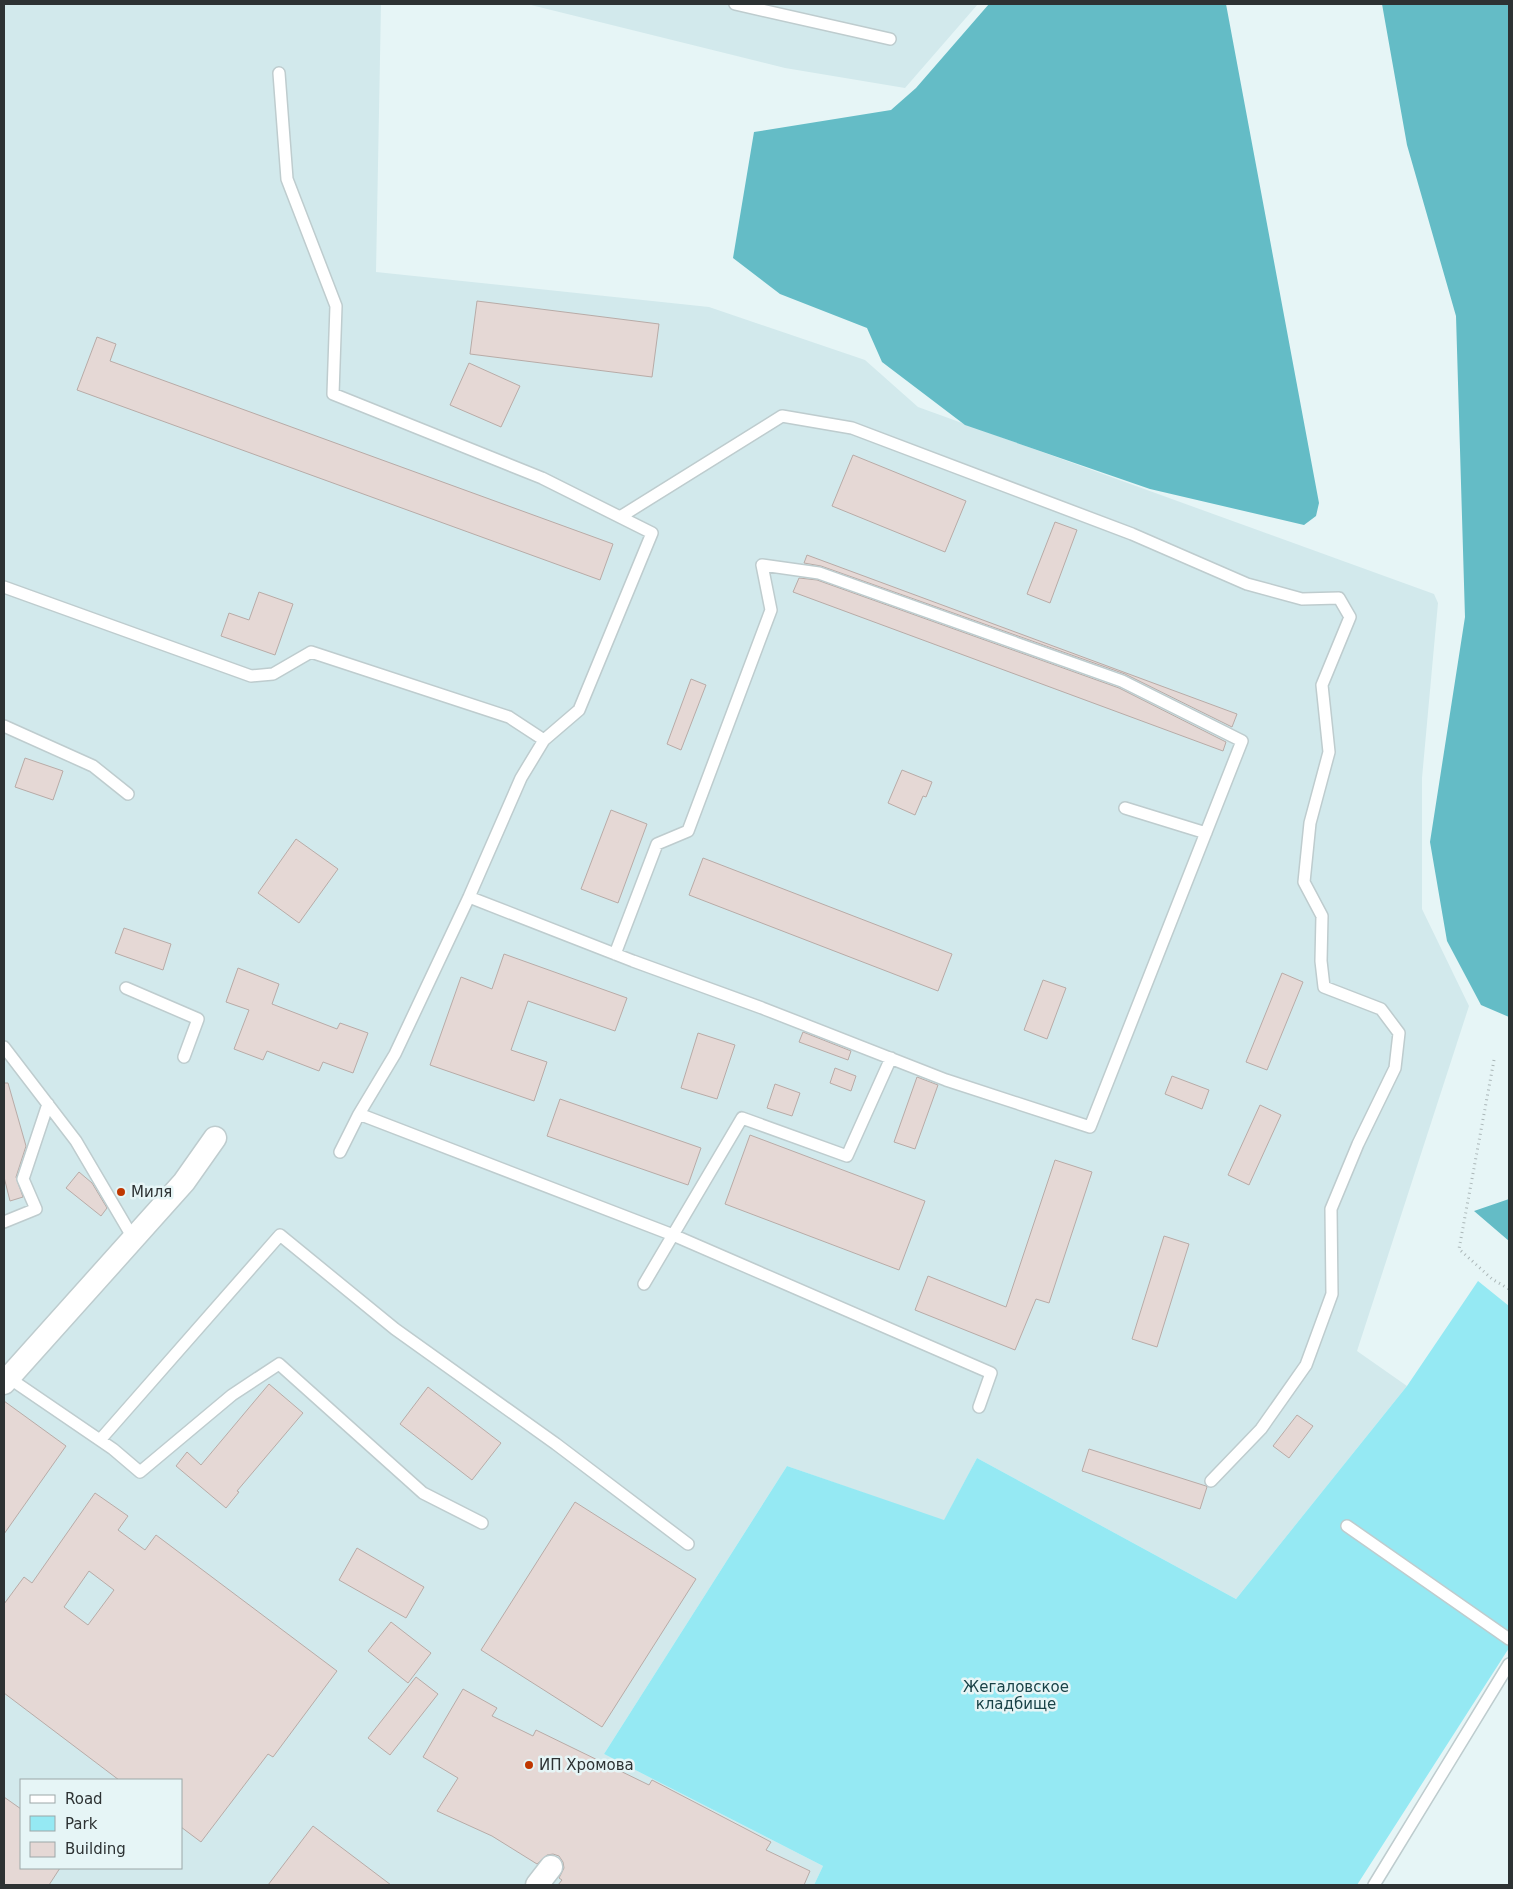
<svg xmlns="http://www.w3.org/2000/svg" width="1513" height="1889" viewBox="0 0 1513 1889" font-family="'DejaVu Sans',sans-serif">
<rect width="100%" height="100%" fill="#e6f5f6"/>
<path fill="#d2e9ec" fill-rule="evenodd" d="M4,4H381L376,272L709,307L865,360L918,407L1434,594L1438,603L1422,778V909L1469,1006L1357,1351L1407,1386L1236,1599L977,1458L944,1521L787,1466L604,1754L823,1866L814,1885H4ZM21,1780H181V1868H21Z
M527,4H978L905,88L785,68Z"/>
<path fill="#95e9f3" d="M1478,1281L1509,1306V1648L1357,1885H814L823,1866L604,1754L787,1466L944,1520L977,1458L1236,1599L1407,1386Z"/>
<path fill="#64bcc6" d="M989,4H1226L1319,503L1316,516L1304,525L1150,489L965,425L882,362L867,328L780,294L733,258L754,132L891,110L916,88Z
M1382,4H1509V1017L1481,1005L1447,941L1430,842L1465,617L1456,316L1407,145Z
M1509,1199V1241L1474,1211Z"/>
<path fill="#e5d8d5" stroke="#b8aba7" fill-rule="evenodd" d="M477,301L659,324L652,377L470,354Z
M97,337L116,344L110,361L613,544L600,580L77,390Z
M469,363L520,386L501,427L450,405Z
M853,455L966,501L945,552L832,506Z
M1055,522L1077,530L1050,603L1027,594Z
M807,555L1237,714L1232,727L1125,674L821,566L804,563Z
M799,578L817,580L1119,688L1226,742L1223,751L793,592Z
M259,592L293,604L275,655L221,636L229,613L249,620Z
M691,679L706,685L681,750L667,744Z
M25,758L63,771L53,800L15,787Z
M902,770L932,782L926,797L923,796L915,815L888,803Z
M611,810L647,824L618,903L581,889Z
M296,839L338,869L299,923L258,893Z
M703,858L952,954L938,991L689,895Z
M124,928L171,944L163,970L115,953Z
M504,954L627,998L615,1031L528,1001L511,1050L547,1062L534,1101L430,1065L461,977L492,989Z
M238,968L279,984L272,1004L337,1029L340,1023L368,1033L353,1073L323,1062L319,1071L267,1051L263,1060L234,1049L249,1010L226,1002Z
M1282,973L1303,982L1267,1070L1246,1062Z
M1043,980L1066,988L1047,1039L1024,1030Z
M803,1032L851,1051L848,1060L799,1042Z
M698,1033L735,1045L717,1099L681,1088Z
M835,1068L856,1076L851,1091L830,1083Z
M1172,1076L1209,1090L1202,1109L1165,1094Z
M917,1077L938,1085L915,1149L894,1142Z
M4,1083H8L26,1146L16,1177L23,1197L10,1201L4,1177Z
M775,1084L800,1093L792,1116L767,1108Z
M560,1099L701,1148L688,1185L547,1136Z
M1260,1105L1281,1115L1249,1185L1228,1175Z
M750,1135L925,1201L899,1270L725,1204Z
M1055,1160L1092,1172L1049,1303L1036,1299L1015,1350L915,1310L928,1276L1006,1307Z
M79,1172L92,1183L107,1208L101,1216L66,1188Z
M1164,1236L1189,1244L1157,1347L1132,1339Z
M269,1384L303,1413L237,1491L239,1492L226,1508L176,1466L187,1452L201,1465Z
M428,1387L501,1443L472,1480L400,1424Z
M4,1401L66,1446L4,1534Z
M1297,1415L1313,1426L1289,1458L1273,1446Z
M1089,1449L1206,1486L1207,1487L1200,1509L1082,1471Z
M95,1493L128,1516L118,1530L145,1550L156,1535L337,1671L273,1757L268,1754L201,1842L181,1827V1780H119L4,1693V1604L24,1577L32,1583ZM89,1571L114,1590L88,1625L64,1607Z
M575,1502L696,1579L602,1727L481,1650Z
M357,1548L424,1587L406,1618L339,1580Z
M391,1622L431,1653L408,1683L368,1651Z
M416,1677L438,1694L390,1755L368,1738Z
M463,1689L497,1708L492,1716L533,1736L536,1730L649,1785L652,1780L771,1842L766,1850L810,1871L804,1885H558L562,1880L559,1878L564,1868L563,1862L559,1856L553,1854L547,1855L537,1864L492,1836L437,1811L458,1778L423,1757Z
M4,1797L21,1809V1868H60L49,1885H4Z
M313,1826L391,1885H268Z"/>
<g fill="none" stroke-linecap="round" stroke-linejoin="round">
<defs>
<path id="service" d="M735,4L890,39
M279,73L287,179L336,306L333,394L542,478L652,533L579,710L544,740L521,778L469,897L395,1054L359,1114L340,1152
M620,517L782,416L852,428L1132,534L1247,584L1302,599L1339,598L1350,617L1322,685L1329,752L1310,823L1304,882L1322,916L1321,961L1324,987L1381,1009L1399,1033L1395,1068L1358,1144L1331,1209L1332,1294L1306,1365L1261,1429L1211,1481
M4,587L251,676L273,674L311,652L509,717L544,740
M4,726L93,766L128,794
M1125,808L1206,833
M469,897L633,961L762,1008L946,1080L1090,1127L1242,741L1122,681L819,573L762,565L771,610L688,831L657,844L615,954
M126,988L198,1019L184,1057
M4,1047L76,1141L133,1238
M359,1114L673,1235L991,1373L979,1407
M4,1222L36,1209L23,1179L48,1104
M644,1284L742,1118L847,1156L891,1058
M9,1378L113,1449L140,1472L232,1395L279,1364L423,1493L482,1523
M100,1440L280,1235L395,1329L556,1444L688,1544
M1347,1526L1509,1639
M1374,1885L1509,1664"/>
<path id="minor" d="M4,1383L184,1182L215,1138
M537,1885L551,1867"/>
</defs>
<use href="#service" stroke="#beccce" stroke-width="14"/>
<use href="#minor" stroke="#beccce" stroke-width="25"/>
<path stroke="#abb7b8" stroke-width="3" stroke-dasharray="1 4" stroke-linecap="butt" d="M1494,1060L1459,1249L1492,1279L1509,1289"/>
<use href="#service" stroke="#fff" stroke-width="11"/>
<use href="#minor" stroke="#fff" stroke-width="22"/>
</g>
<g fill="#bf3700" stroke="#e6f5f6" stroke-width="2">
<circle cx="121" cy="1192" r="5"/>
<circle cx="529" cy="1765" r="5"/>
</g>
<g text-anchor="middle" dominant-baseline="central" stroke-width="5" stroke-linejoin="round" paint-order="stroke">
<g font-size="15" fill="#2d3233" stroke="#e6f5f6" text-anchor="start">
<text x="131" y="1192">Миля</text>
<text x="539" y="1765">ИП Хромова</text>
</g>
<g font-size="15" fill="#194247" stroke="#e6f5f6">
<text x="1016" y="1687">Жегаловское<tspan x="1016" dy="17">кладбище</tspan></text>
</g>
</g>
<rect width="1513" height="1889" fill="none" stroke="#2d3233" stroke-width="10"/>
<rect x="20" y="1779" width="162" height="90" fill="#e6f5f6" stroke="#9ca7a8"/>
<rect x="30" y="1795" width="25" height="8" fill="#ffffff" stroke="#9ca7a8"/>
<text x="65" y="1804" font-size="15" fill="#2d3233">Road</text>
<rect x="30" y="1816" width="25" height="15" fill="#95e9f3" stroke="#9ca7a8"/>
<text x="65" y="1829" font-size="15" fill="#2d3233">Park</text>
<rect x="30" y="1842" width="25" height="15" fill="#e5d8d5" stroke="#9ca7a8"/>
<text x="65" y="1854" font-size="15" fill="#2d3233">Building</text>
</svg>
